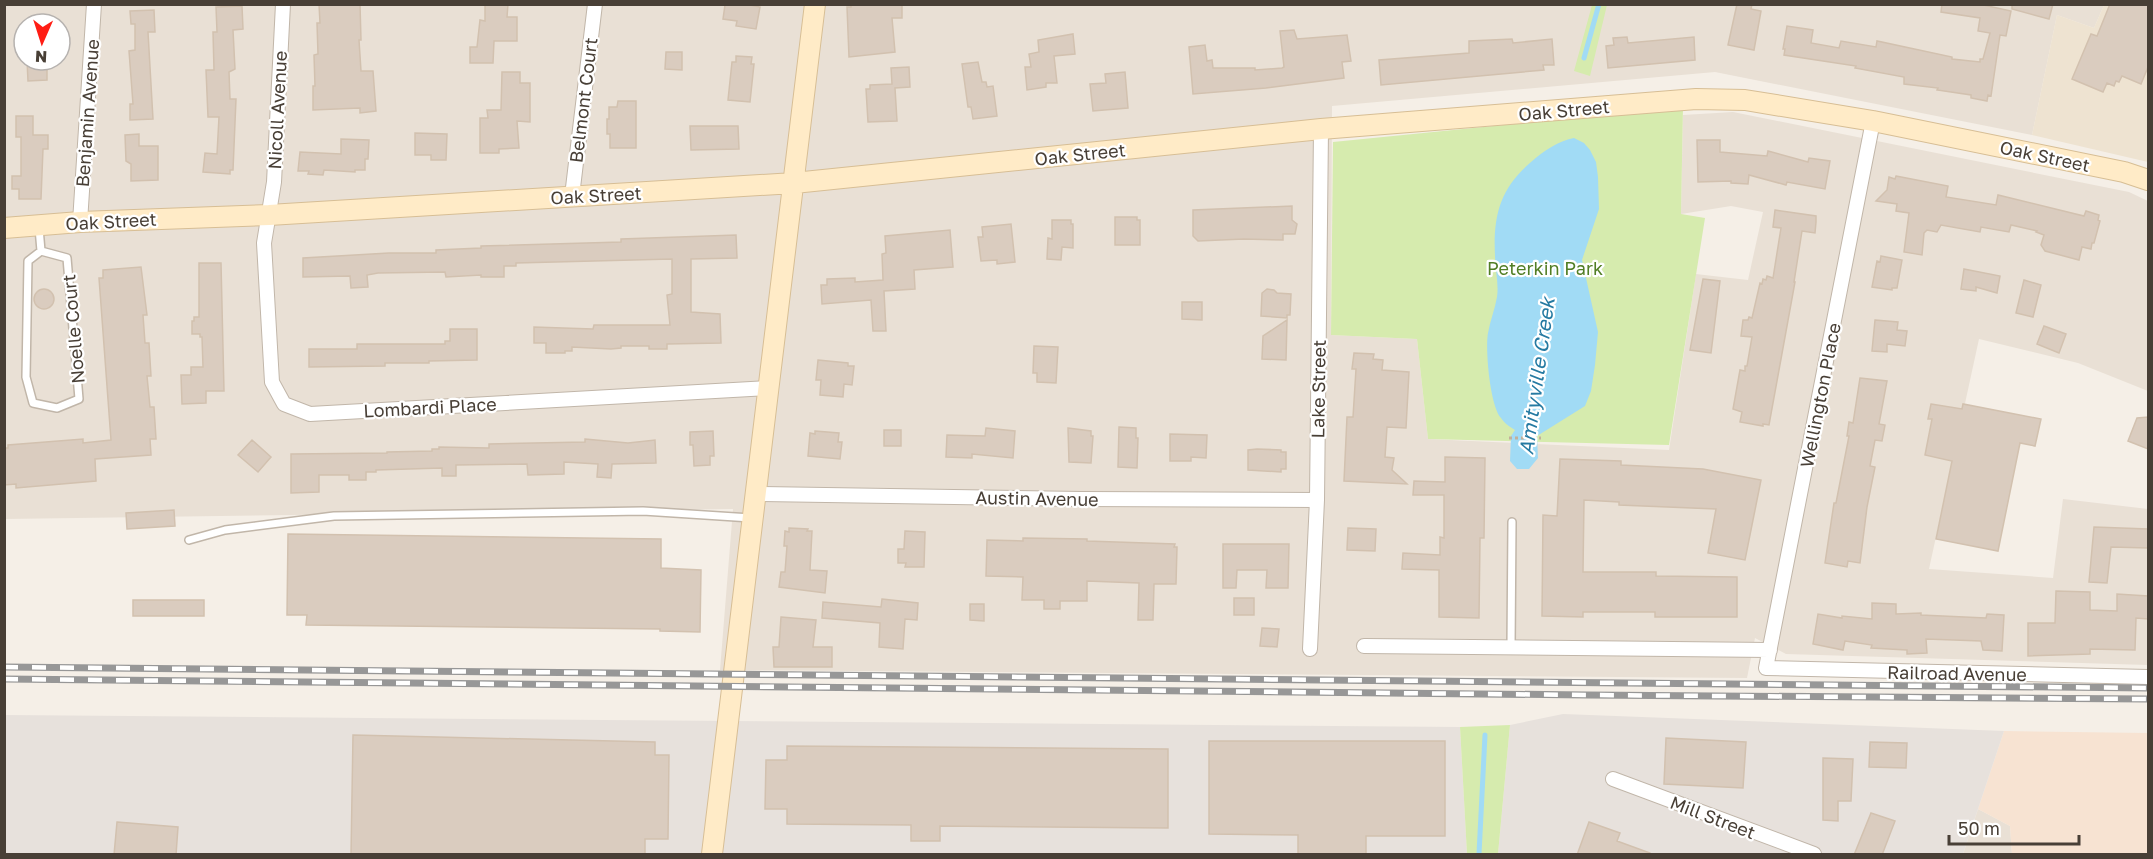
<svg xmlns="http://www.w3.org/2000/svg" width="2153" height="859" viewBox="0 0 2153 859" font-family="'Golos Text',sans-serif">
<rect width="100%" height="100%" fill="#f5efe7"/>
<path fill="#e9e0d5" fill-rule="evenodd" d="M4,5H2104L2094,28L2057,15L2032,135L1715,72L1332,106L1331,335L1417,339L1428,439L1669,450L1696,274L1748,280L1763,212L1731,206L1681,214L1683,115L1733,112L2129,192L2148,201V391L2078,363L1979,339L1929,569L2053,578L2063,499L2148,509V665L1786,654L1755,638L1747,678L720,670L733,509L5,519ZM24,24H60V60H24Z
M1978,809L2010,826L2012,854H1963Z"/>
<path fill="#f7e3d2" d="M2004,731L2148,733V854H2012L2010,826L1978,809Z"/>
<path fill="#e7e1dc" d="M1563,714L2004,731L1963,854H1498L1510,725Z
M5,715L1460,727L1467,854H5Z"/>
<path fill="#eee3d1" d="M2104,5H2148V162L2032,135L2057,15L2094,28Z"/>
<path fill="#d6ebae" d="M1592,5H1607L1590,76L1574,71Z
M1683,107L1681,214L1705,218L1669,445L1428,439L1417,339L1331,335L1333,142Z
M1510,725L1498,854H1467L1460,727Z"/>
<path fill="#a1dbf5" d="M1574,138L1584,143L1590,150L1596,162L1598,177L1599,209L1582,260L1598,332L1595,365L1591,391L1585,406L1537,436L1538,458L1529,469H1517L1510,461L1511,436L1515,430C1510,427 1504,423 1501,418C1490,406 1485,349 1488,333C1490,321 1495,309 1497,297C1499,284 1495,269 1495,256C1493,216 1500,188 1531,162C1542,152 1560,140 1574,138Z"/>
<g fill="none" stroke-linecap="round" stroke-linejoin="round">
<path stroke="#a1dbf5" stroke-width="5" d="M1584,58L1599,4
M1479,854L1485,735"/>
</g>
<path fill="#daccbf" stroke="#d2c1af" stroke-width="1.5" d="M319,4H360L361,40H359L361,71H373L376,111L360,113V108L313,110V86H315L314,55L318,54L317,23H320Z
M485,4H508L507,17H517V41H494L493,63H470V47H477L480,20L485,21Z
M745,4L760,7L756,29L736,26L737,21L723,19L725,5Z
M851,4H902V18H892L895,52L849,57L847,7H851Z
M1737,4H1752L1751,9L1761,11L1754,50L1728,45Z
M1942,4H1979L2011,11L2006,36L2000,35L1991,96L1988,95L1987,101L1971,98V95L1937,90L1938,88L1904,84V77L1855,68L1856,66L1784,55L1785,49H1783L1787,26L1813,30L1811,43L1839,48L1841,41L1876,47L1877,41L1952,57V59L1980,62V59H1983L1990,33L1978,31L1980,18L1941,12Z
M2012,4H2053L2049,19L2012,9Z
M2110,4H2148V67L2141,84L2122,76L2119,82L2116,81L2114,86L2107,83L2103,92L2072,79L2091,34L2097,36Z
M242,6L243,29L233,30L235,69L229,72L230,99H236L233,170H230V174L203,172L205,153L217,154L219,117H208L206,70H214L213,32H217L216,7Z
M154,10L155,32H148L153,119L130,120V104H133L129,51L135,50V24H131L130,11Z
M1294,30L1297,39L1347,35L1351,61L1342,62L1344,78L1266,88L1193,94L1189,47L1205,45L1207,61L1212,60L1213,68H1255V70L1282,68L1284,67L1280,31Z
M1073,34L1075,54L1054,56L1057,83H1046V87L1027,90L1025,67H1031L1029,54L1039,52L1038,40Z
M1627,37L1628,43L1694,37L1695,60L1608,68L1606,46L1614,45L1613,38Z
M1512,39L1513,43L1552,39L1554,65H1543L1544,70L1381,85L1379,60L1469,53V41Z
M666,52H682V70L665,69Z
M736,56L752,57L751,64H754L750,102L728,100L732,62H736Z
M27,60H47V80L28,81Z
M978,62L982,82H986L987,87L993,86L997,116L973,119L971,107H968L962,64Z
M909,67L910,87L895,88L897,121L868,122L866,89H870V85L892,84L891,68Z
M502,72H520V83H530V122L517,121L519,148L499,149V153H480V118H488L487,110H501Z
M1125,72L1128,108L1093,111L1090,84L1106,83L1105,74Z
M618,101H636V148H610V134H607V119H609V107H617Z
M16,116H33V135H48V149H43L41,199H19V189H12V176H21V137H16Z
M690,126H738L739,149L691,150Z
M415,133L447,134L446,160H431V155H415Z
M139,134V146H158V180L131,181V164L126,161L125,135Z
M341,139L369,140L368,159H365V170H355V172L324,170L323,175L308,174L309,171H298L300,152L341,154Z
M1697,140H1720V152L1767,156L1768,151L1808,162L1809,158L1830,161L1825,189L1787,182L1786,185L1749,175L1748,184L1731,183V181L1698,182Z
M1896,176L1948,186L1946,197L1996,205L1998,195L2084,216L2086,211L2099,215L2098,220L2100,221L2094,243H2092L2091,249L2082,247L2079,260L2045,251L2041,245L2044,235L2036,232L2037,231L2011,225L2009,232L1981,227L1980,232L1941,225L1937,232L1927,230L1924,233L1922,255L1904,252L1909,213L1896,211L1897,204L1876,201L1887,190L1889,177L1895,179Z
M1292,206V220L1297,224L1295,234H1283V240L1244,239L1198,241L1193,236V210Z
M1775,210L1816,216V222L1815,233L1802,231L1794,282H1795L1769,425L1763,424V426L1740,422L1742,412L1733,409L1740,370L1745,371V366H1747L1752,337L1741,336L1743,320H1748L1749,317L1752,318L1760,283L1762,284L1763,279L1766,280L1767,276L1773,278L1781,228L1773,227Z
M1115,217H1137V220H1140V245H1115Z
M1052,220H1071V224H1073V248L1062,247L1061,260L1047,259L1048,238L1052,239Z
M1011,224L1015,262L997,264V260L981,261L978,237H983L982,227Z
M950,230L953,267L914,270L915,289L884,291L886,331H873L871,300L822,304L821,285H827V279L855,278V282L883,280L882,254L886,253L885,236Z
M736,235L737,258L691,259V312L720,314L721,343L667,344V349H649V346H621V348L611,349L572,347V351H565V353H546V343H534V327L593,329L594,325H670L667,295L672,294V259L516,263V266H504V277H481V275L446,277L445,272L378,273L367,275L368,287L351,288L350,276L303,277V258L389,253H436V250L481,248V246L621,242V239Z
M1881,256L1902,260L1897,288H1892V290L1872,287L1877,261L1880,262Z
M199,263H221L224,391H206V403L182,404L181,375H191V367H203L202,337H200V334H192V321H194V317H199Z
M141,267L147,315H143L145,343H149L151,376H147L150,407H154L156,439H150L151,455L95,459L96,481L16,488V484L4,485V448H8V445L83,439V443L111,440L99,278H103V270Z
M1964,269L2000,276L1997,293L1976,287V291L1961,289Z
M1703,279L1720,281L1711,353L1690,350Z
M2024,280L2041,285L2033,317L2016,313Z
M1267,289L1274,290L1277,293L1291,294L1290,315H1287V318L1261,316L1262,293Z
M34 299a10 10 0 1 1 20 0a10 10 0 1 1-20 0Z
M1182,302H1202V320L1182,319Z
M1287,320L1286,360L1262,359L1263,336Z
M1875,320L1898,322L1897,330L1907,331L1905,346L1887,344V352L1872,351Z
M2044,326L2066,334L2059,353L2037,344Z
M450,329H477V360L429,361V363H385V366L309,367V349H357V344H445V341H450Z
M1034,346L1058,347L1056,383L1037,382V373H1033Z
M1354,353L1374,354L1373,359L1383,360L1382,370L1409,372L1406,428L1387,427L1385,457L1394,458L1392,470L1407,484L1344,481L1347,417H1353L1356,369H1352Z
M818,360L848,363V366H854L852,385L844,384L843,397L820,395L821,380H816Z
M1860,378L1887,381L1879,424L1885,425L1882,441L1875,440L1870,466L1875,467L1867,507L1860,563L1848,561L1847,567L1825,563L1834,503H1836L1849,436H1847L1849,422L1853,423Z
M1931,404L1962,409L1963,404L2041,419L2035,446L2020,443L1998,551L1936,539L1952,461L1925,455L1932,419H1928Z
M2148,417V449L2128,441L2137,418Z
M1119,427L1136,428V438H1138L1137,468L1118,467Z
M986,428L1015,431L1013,458L972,454V458L946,457L947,435L985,436Z
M1068,428L1091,431V436H1093L1091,463L1069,462Z
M884,430H901V446H884Z
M713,431L714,456H710V465L694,466L693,445H690V432Z
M815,431L839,433L838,442H842L840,459L808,456L810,433L815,434Z
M1170,434L1207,435L1206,458L1191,457V461H1170Z
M585,439L628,443L655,440L656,463L612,464L611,478L597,477L598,464L564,462V474L528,475L527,464L456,465V476H442V468L376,470V472H366V480H349V475H319V492L291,493V454L387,453V452L432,451V449H439V447L489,448V444L585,442Z
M252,440L271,457L258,472L238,455Z
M1257,449L1281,450V452H1286V469H1281V472L1248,470V450Z
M1445,457L1485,458L1484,538H1480L1479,618L1439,617V570L1402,569L1403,553L1440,555V537L1444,538V495H1413L1414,481L1445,482Z
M1560,459L1621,461V465L1703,469L1761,480L1745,560L1708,553L1716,509L1619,505V502L1584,500L1583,572H1656V576L1737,577V617H1655V612H1583V617L1542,616L1543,515L1557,516Z
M174,510L175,526L127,529L126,513Z
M2094,527L2148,529V548L2111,547L2107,583L2089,582Z
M789,528L808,529L807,531H812L810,570L827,571L825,593L779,587L781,572H785L787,546H784L785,531L789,532Z
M1348,528L1376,529L1375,551L1347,550Z
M905,531L925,532L924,567H905L906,563H898V549H904Z
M288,534L661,539V568L701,570L700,632L660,631V629L306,625L307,615H287Z
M1023,538L1087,539V541L1175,544L1174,547H1177L1176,584H1154L1153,620H1138L1139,583L1087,581V601H1060V609H1044V600H1022L1023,577L986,576L987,540L1023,541Z
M1223,544H1289L1288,588H1266L1267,570H1237L1236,588H1223Z
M2056,591L2090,592V610L2117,611V594L2148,596V619L2136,618L2135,650L2090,649V654L2028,656V623H2055Z
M1234,598H1254V615H1234Z
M882,599L918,603L917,620L905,619L903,649L879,647L880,623L822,618L823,602L881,607Z
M133,600H204V616H133Z
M1872,603L1896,604V614L1921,613V615L1986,618L1987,614L2004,615L2002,651L1983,650L1981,641L1926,639L1927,653L1907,654V650L1871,648L1872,645L1845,641L1843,650L1813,644L1818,614L1842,618V616L1872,619Z
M970,604H984V621L970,620Z
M781,617L816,620L813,647H832V667H774L773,647H779Z
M1262,628L1279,629L1277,647L1260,646Z
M353,735L655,742V755H669L668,839H645V855H351Z
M1666,738L1746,742L1743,788L1664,784Z
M1209,741H1445V836H1366V855H1298V835L1209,834Z
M1870,742L1907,743L1906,768L1869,767Z
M787,746L1168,749V828L940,826V841H911V825L787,824V809H765L766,760H787Z
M1823,758L1853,759L1851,801H1838V821L1823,820Z
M1871,813L1895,821L1882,855H1854Z
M117,822L178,827L176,855H114Z
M1589,822L1620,833L1617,841L1650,853V855H1577Z"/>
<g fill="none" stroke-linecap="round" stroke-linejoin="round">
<defs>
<path id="lane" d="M39,228L41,251L28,261L26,377L33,403L57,408L79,399L67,258L41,251
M189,540L225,530L334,516L643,511L751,518
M1511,647L1512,522"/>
<path id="street" d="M283,4L274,182L264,243L272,382L284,404L310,414L770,388
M1873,121L1766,668L2148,677
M572,196L595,4
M80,222L94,4
M757,494L1081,499L1317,500
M1364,646L1770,650
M1310,649L1317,500L1321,129
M1613,779L1814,854"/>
<path id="secondary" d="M4,228L80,222L269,215L794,183L1321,129L1696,99L1745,100L1873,121L2124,172L2148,180
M712,854L815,4"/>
</defs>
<use href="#lane" stroke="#c1b6a9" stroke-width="10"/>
<use href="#street" stroke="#c1b6a9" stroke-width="16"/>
<use href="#secondary" stroke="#d7be95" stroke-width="22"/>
<path stroke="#c3b09a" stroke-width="3" stroke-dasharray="3 3" stroke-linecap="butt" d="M1509,438H1541"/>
<use href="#lane" stroke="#fff" stroke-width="7"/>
<use href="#street" stroke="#fff" stroke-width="14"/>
<use href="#secondary" stroke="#ffebc7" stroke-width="20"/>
<defs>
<path id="rail" d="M4,667L2148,688
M4,679L1587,695L2148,699"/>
</defs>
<use href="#rail" stroke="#979797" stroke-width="7"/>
<use href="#rail" stroke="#fff" stroke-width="4.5" stroke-dasharray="14" stroke-linecap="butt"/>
</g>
<g text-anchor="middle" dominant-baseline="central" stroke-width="4.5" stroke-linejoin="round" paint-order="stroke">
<g font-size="18" fill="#483f36" stroke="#fff">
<text transform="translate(583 100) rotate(-83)">Belmont Court</text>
<text transform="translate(277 110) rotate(-87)">Nicoll Avenue</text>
<text transform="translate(1564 110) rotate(-5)">Oak Street</text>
<text transform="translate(87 113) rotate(-86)">Benjamin Avenue</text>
<text transform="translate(1080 154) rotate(-6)">Oak Street</text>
<text transform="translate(2045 156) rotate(12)">Oak Street</text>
<text transform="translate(596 195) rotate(-3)">Oak Street</text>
<text transform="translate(111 221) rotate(-3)">Oak Street</text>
<text transform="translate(73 329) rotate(-95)">Noelle Court</text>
<text transform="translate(1318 389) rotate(-89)">Lake Street</text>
<text transform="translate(1820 395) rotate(-79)">Wellington Place</text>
<text transform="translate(430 407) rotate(-3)">Lombardi Place</text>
<text transform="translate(1037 498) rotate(1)">Austin Avenue</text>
<text transform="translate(1957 673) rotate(1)">Railroad Avenue</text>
<text transform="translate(1713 817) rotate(21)">Mill Street</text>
</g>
<g font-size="18" fill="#517e25" stroke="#fff">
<text x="1545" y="268">Peterkin Park</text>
</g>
<g font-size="20" font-style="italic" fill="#257aa2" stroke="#fff">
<text transform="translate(1536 376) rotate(-82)">Amityville Creek</text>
</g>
</g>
<rect width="2153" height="859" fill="none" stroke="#483f36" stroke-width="12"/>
<g transform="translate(42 42) rotate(183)"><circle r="28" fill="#ffffff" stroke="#b6b2af" stroke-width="1.5"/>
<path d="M0-4.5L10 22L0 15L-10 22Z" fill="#ff1d14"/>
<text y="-9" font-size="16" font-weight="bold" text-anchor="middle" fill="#483f36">N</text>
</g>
<path d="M1949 835v9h130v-9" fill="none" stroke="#483f36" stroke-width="3"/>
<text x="1958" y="835" font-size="18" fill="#483f36" stroke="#ffffff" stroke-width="4.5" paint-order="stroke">50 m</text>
</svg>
